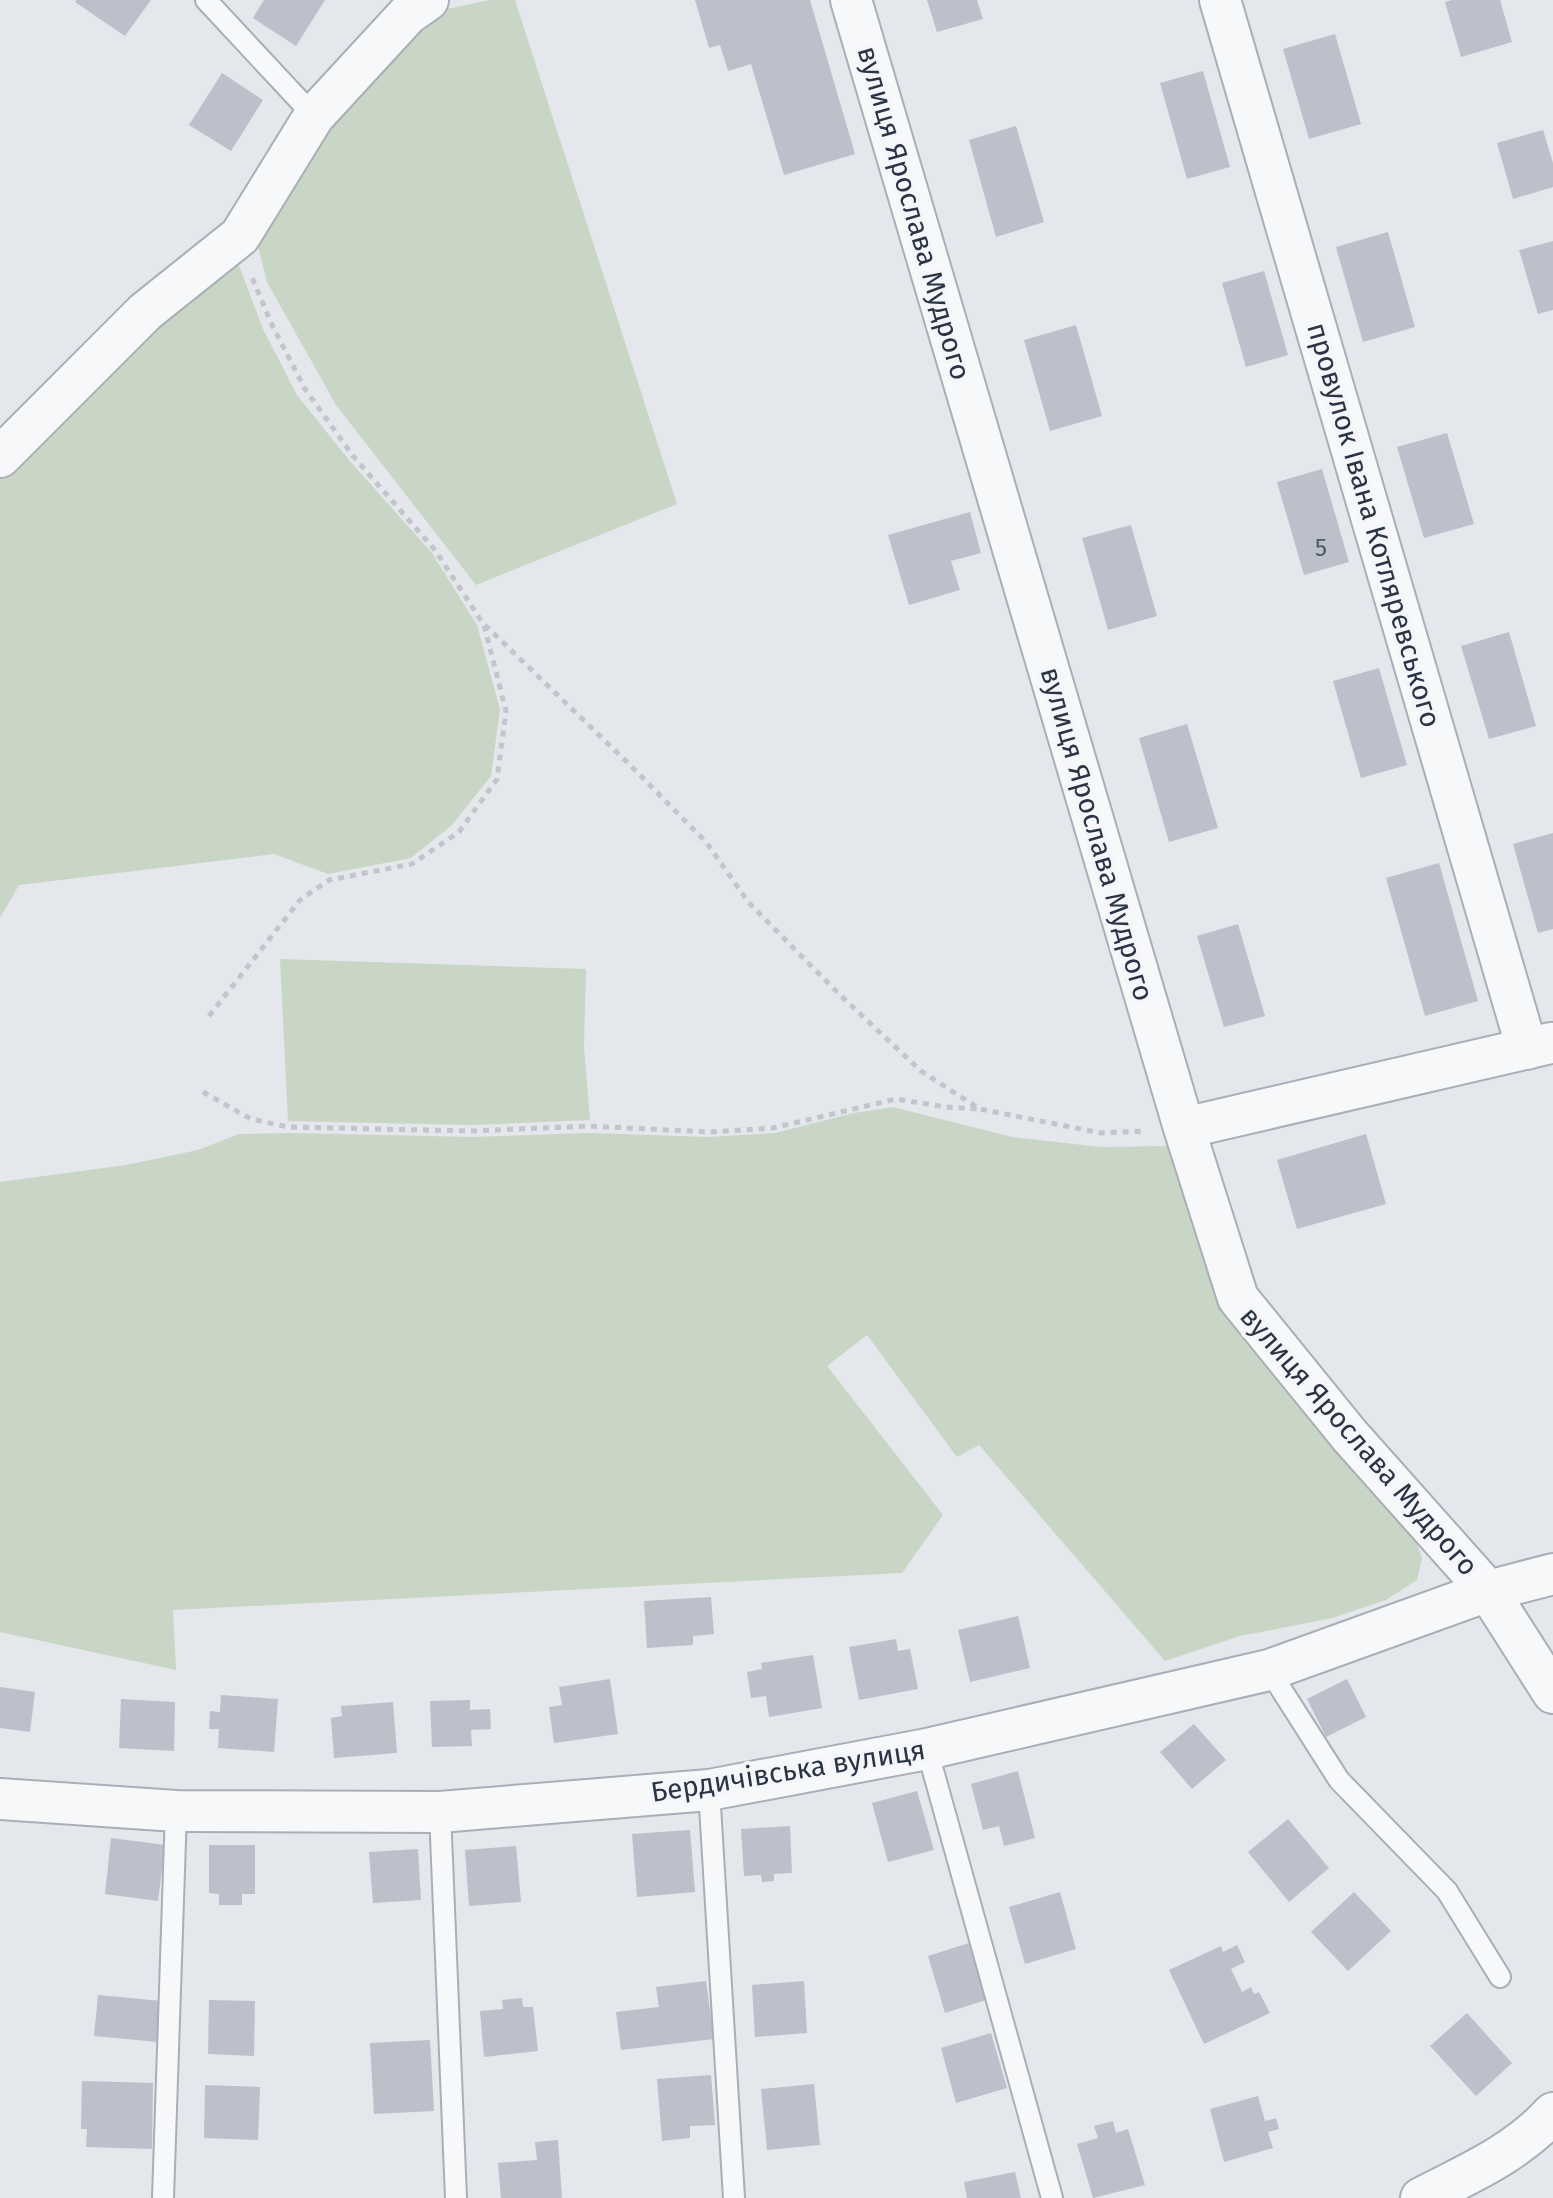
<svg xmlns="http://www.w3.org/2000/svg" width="1553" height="2198" viewBox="0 0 1553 2198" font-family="'Fira Sans',sans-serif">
<rect width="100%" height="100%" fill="#e4e7ec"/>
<path fill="#c9d6c5" d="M490,0H515L677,504L476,585L336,405L267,282L255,234L319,130L438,11Z
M237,260L263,329L297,395L349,460L432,553L477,625L500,709L491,776L452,825L411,858L328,874L274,854L19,885L0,918V473L152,322Z
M280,959L586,969L584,1046L590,1120L473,1125L288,1121Z
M893,1107L1012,1137L1101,1147L1168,1146L1226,1309L1415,1538L1422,1558L1417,1580L1386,1600L1332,1618L1240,1636L1165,1661L979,1445L957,1457L867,1335L827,1366L943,1515L902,1573L173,1610L176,1670L0,1632V1182L126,1165L198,1150L239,1134L288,1133L472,1137L589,1133L709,1137L775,1133L854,1113Z"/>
<path fill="#bbc0ca" d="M77,0H151L125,36L75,2Z
M264,0H325L296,46L253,18Z
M695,0H810L855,154L784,175L751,64L728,71L720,45L709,48Z
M927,0H977L983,19L937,32Z
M1452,0H1500L1512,42L1461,57L1445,2Z
M1335,34L1361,124L1309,139L1283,49Z
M1203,71L1230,167L1187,179L1160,83Z
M222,73L263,100L231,151L189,125Z
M1016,126L1044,222L996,237L969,140Z
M1543,130L1553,163V187L1513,199L1497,143Z
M1388,232L1415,327L1363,342L1336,247Z
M1553,241V310L1538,314L1519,250Z
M1264,271L1288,355L1246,367L1222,283Z
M1076,325L1102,416L1050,431L1024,340Z
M1447,433L1474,524L1424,538L1397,447Z
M1322,469L1349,562L1304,575L1277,482Z
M970,512L981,553L951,561L960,590L909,605L888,535Z
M1131,525L1157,616L1108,630L1082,538Z
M1509,632L1536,726L1489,739L1461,646Z
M1379,668L1407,765L1361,778L1333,681Z
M1187,724L1218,828L1169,842L1139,738Z
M1553,833V929L1538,933L1513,844Z
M1439,863L1478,1001L1425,1016L1386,878Z
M1238,924L1265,1016L1224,1027L1197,936Z
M1366,1134L1386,1204L1297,1229L1277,1160Z
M711,1597L714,1634L693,1636V1645L647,1648L644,1601Z
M1018,1616L1030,1668L970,1682L958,1630Z
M896,1639L898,1651L910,1649L918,1689L859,1700L849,1647Z
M813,1655L822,1708L769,1717L766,1696L751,1698L747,1672L762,1669L761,1663Z
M610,1679L618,1734L554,1743L549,1707L562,1705L559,1687Z
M1347,1679L1366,1717L1326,1737L1307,1699Z
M0,1687L35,1692L30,1732L0,1728Z
M221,1695L278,1699L274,1752L218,1748L219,1729H209L210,1711L220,1712Z
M121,1699L175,1702L174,1751L119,1748Z
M470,1700V1710L490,1709L491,1729L471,1730L472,1746L432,1747L430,1701Z
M393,1702L397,1753L334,1758L331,1718L342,1716L341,1706Z
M1194,1724L1226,1760L1192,1789L1160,1752Z
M1018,1771L1035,1838L1004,1846L999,1826L983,1830L971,1784Z
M917,1791L934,1850L888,1862L872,1803Z
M1288,1819L1329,1868L1289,1902L1248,1852Z
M790,1826L792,1873L774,1874V1881L762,1882L761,1875L744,1876L741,1829Z
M690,1830L695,1892L637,1897L632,1834Z
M111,1838L165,1845L158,1901L105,1894Z
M209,1845H255V1894H242V1905H219V1894L209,1893Z
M516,1846L521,1902L469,1906L465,1850Z
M418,1849L421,1900L373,1903L369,1852Z
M1060,1892L1076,1949L1025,1964L1009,1907Z
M1354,1892L1391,1931L1348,1971L1311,1932Z
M969,1943L986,2000L945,2013L928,1956Z
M1237,1945L1245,1962L1231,1969L1242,1992L1251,1987L1254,1994L1259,1992L1270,2013L1204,2044L1169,1970L1221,1946L1223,1952Z
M706,1981L714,2039L621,2050L616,2012L659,2007L656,1987Z
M804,1981L807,2033L755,2037L752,1985Z
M98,1995L162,2001L158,2042L94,2036Z
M522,1998L523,2007H533L538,2051L484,2057L480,2011L503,2009L502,2000Z
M209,2000L255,2001L254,2056L208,2054Z
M1467,2013L1512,2063L1476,2096L1430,2046Z
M991,2033L1007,2088L956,2103L941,2048Z
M430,2040L434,2111L374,2114L370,2043Z
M711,2075L715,2125L690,2126V2138L662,2141L657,2079Z
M82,2081L153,2083L152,2149L86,2147L87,2129H81Z
M814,2084L820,2145L767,2150L761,2089Z
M205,2085L260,2087L258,2140L204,2138Z
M1258,2096L1265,2121L1276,2118L1279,2129L1268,2132L1273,2148L1224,2162L1210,2109Z
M1113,2121L1116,2133L1128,2129L1145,2185L1093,2198L1077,2144L1098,2138L1094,2126Z
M558,2140L562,2198H501L498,2163L537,2160L535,2142Z
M1015,2172L1021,2198H967L964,2182Z"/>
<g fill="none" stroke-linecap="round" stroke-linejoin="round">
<defs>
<path id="lane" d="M206,0L314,116
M1269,1670L1339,1780L1447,1891L1500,1977
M927,1749L1052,2198
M709,1790L734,2198
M440,1812L456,2198
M163,2198L176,1811"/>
<path id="street" d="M851,0L1184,1128L1238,1298L1350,1436L1488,1591L1553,1693
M1220,0L1527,1049
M0,457L145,312L240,236L314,116L408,14L428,0
M1184,1128L1551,1043
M0,1799L176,1811L440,1812L709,1790L927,1749L1269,1670L1488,1591L1553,1574
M1421,2198C1468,2174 1517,2153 1553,2113"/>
</defs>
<use href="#lane" stroke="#a9aeb7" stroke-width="24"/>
<use href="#street" stroke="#a9aeb7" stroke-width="44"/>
<path stroke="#c2c5cb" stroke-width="5" stroke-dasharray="6 6" stroke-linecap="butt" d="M485,625L630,765L706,842L749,903L839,994L921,1071L980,1109L1101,1133L1145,1131
M209,1016L300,900L329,880L412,864L459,832L497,779L506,711L484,625L435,550L353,456L305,389L272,325L251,275
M203,1092L251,1119L288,1127L472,1131L589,1126L710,1132L773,1128L896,1099L946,1107L979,1109"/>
<use href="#lane" stroke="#f7f8fa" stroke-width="20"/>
<use href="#street" stroke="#f7f8fa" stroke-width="40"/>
</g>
<g text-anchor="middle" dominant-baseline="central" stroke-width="8" stroke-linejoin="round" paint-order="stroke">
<g font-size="24" fill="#4f5766">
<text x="1321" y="548">5</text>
</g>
<g font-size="28" fill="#2b3445" stroke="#f4f6f9">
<text transform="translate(914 213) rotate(74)">вулиця Ярослава Мудрого</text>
<text transform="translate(1374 525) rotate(74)">провулок Івана Котляревського</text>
<text transform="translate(1097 834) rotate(74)">вулиця Ярослава Мудрого</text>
<text transform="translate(1359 1441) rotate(49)">вулиця Ярослава Мудрого</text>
<text transform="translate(788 1771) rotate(-9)">Бердичівська вулиця</text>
</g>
</g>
</svg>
